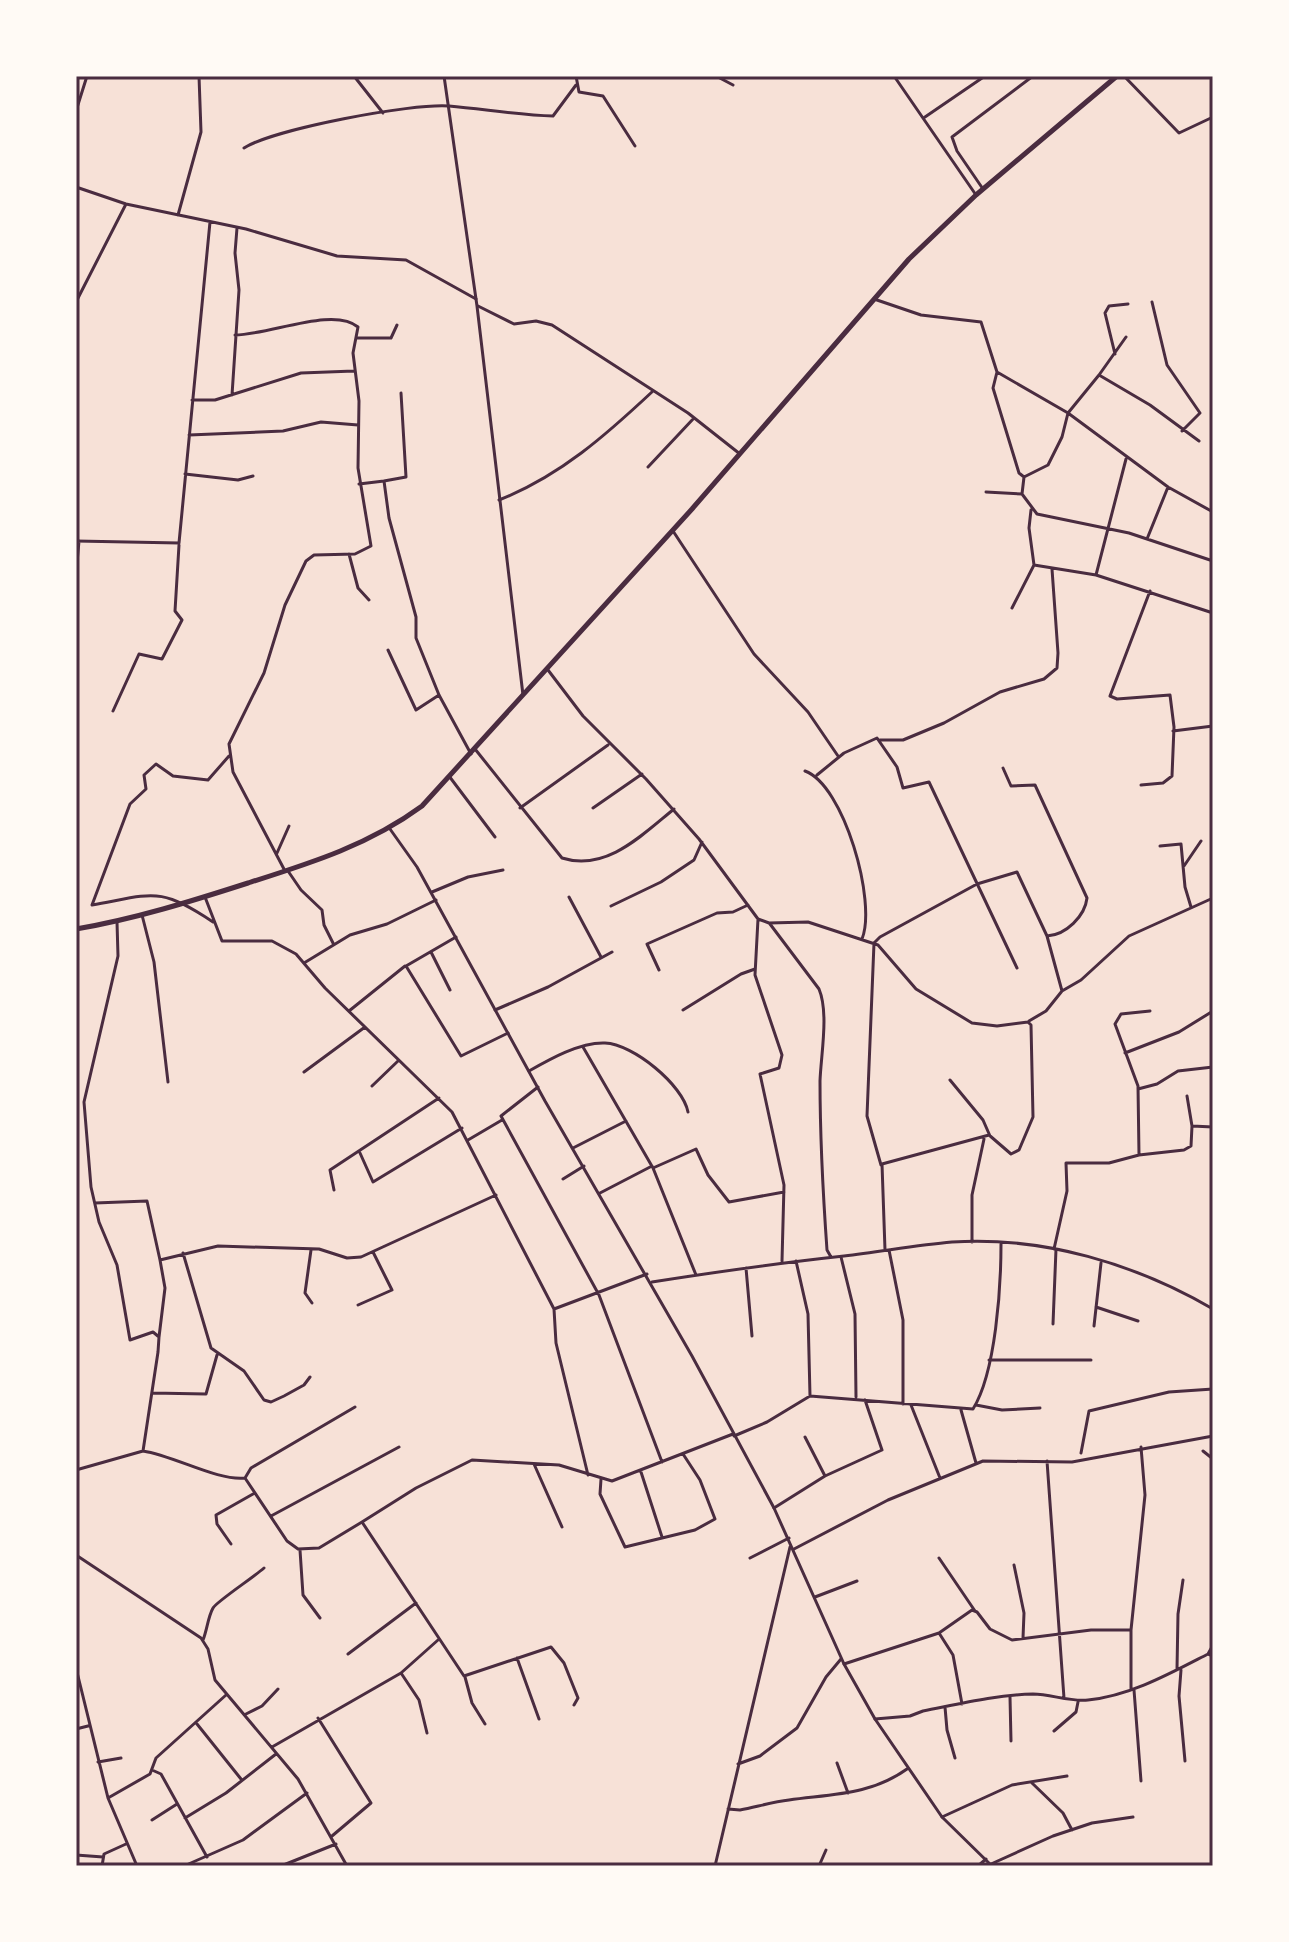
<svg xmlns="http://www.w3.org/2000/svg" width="1289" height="1942" viewBox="0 0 1289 1942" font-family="'DejaVu Sans',sans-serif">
<rect width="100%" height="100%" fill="#f7e1d7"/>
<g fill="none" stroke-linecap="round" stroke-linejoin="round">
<path stroke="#4a2c40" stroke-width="3" d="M354,76L383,113
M576,76L579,92L603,96L635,146
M716,76L733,85
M894,76L976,195
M1124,76L1179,133L1213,117
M76,111L87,76
M925,117L985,76
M76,135V137
M244,148C274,129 412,103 449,106C484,109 518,115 553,116L576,85
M76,187L126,204L246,229L337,256L406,260L476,299
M983,189L957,151L952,137L1033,76
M178,215L201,132L199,76
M874,299L921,315L981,322L997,372L993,388L1019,473L1024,477
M76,302L126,204
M1152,302L1167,365L1200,413L1182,431
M478,306L514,324L536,321L552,325L688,413L740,454
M235,335C269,335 334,306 358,327L353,353L359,401L358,468L371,546L355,554L314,555L306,561L285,605L264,673L229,744L233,772L285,871
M358,338H391L397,325
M1115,354L1105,313L1109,306L1128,304
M997,372L1068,413L1099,375L1150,405L1199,441
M1099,375L1126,337
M232,395L239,290L235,253L237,228
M192,400H215L301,373L354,371
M189,435L283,431L321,422L358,425
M648,467L694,418
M185,474L238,480L253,476
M384,481L406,477L401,393
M359,484L384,481L389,518L416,617V638L439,695L471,754
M986,492L1022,494L1024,477L1048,465L1062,437L1068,413L1168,487L1213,512
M1022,494L1037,514L1129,533L1213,561
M499,500C560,476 606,435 653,391
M673,531L754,654L808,712L838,756
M1147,539L1168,487
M76,541L179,543L210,222
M349,554L358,588L369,600
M1034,565L1096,575L1213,613
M76,573L79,541
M1096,575L1126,459
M1012,608L1034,565L1029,528L1031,510
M388,650L416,710L439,695
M548,670L583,716L646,779L699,839L758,919L755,975L782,1055L779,1068L760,1074L784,1185L782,1261
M113,711L139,654L162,659L182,620L175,611L179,545
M1173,731L1213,726
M880,740H903L944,723L1000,692L1044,679L1057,668L1058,653L1052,569
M475,749L562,858C606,872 642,835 674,809
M1003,768L1011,786L1035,785L1087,898C1085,916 1066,935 1047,936
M805,771C844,785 877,902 862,939
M817,775L844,753L877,738L897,767L903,788L929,782L1017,968
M449,776L495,837
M1141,785L1163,783L1172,776L1174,727L1170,695L1117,699L1110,696L1150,591
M520,808L608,745
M593,808L642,774
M1160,846L1181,844L1185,887L1191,907
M277,853L289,826
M1184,866L1201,841
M288,871L301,890L322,910L324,925L333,943
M432,892L468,877L503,870
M205,897L222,941H272L296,954L325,988L452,1112L554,1309L556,1343L588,1475
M569,897L601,957
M611,906L661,882L694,860L702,842
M142,915L154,962L168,1082
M758,919L769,923L808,922L878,945L916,989L972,1023L997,1026L1028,1022L1031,1025L1033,1117L1019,1150L1011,1154L989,1135L882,1164L885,1250
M213,922C159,886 154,894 92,905L130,804L146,789L144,775L156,764L173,776L208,780L229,756
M770,924L819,989C829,1013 821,1054 820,1081C820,1138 823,1194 827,1250L831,1257
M456,937L406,966L461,1056L508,1033
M431,952L450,990
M304,963L350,935L387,924L436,900
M659,970L647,944L717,913L733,912L748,905
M1062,991L1081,980L1129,936L1213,898
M495,1010L548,987L612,952
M683,1010L741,974L755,969
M349,1011L405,966
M583,1047L653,1168L696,1275
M1125,1053L1179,1032L1213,1011
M529,1071C550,1059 580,1042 605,1043C633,1044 683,1085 688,1112
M304,1072L365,1027
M950,1080L983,1120L990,1136
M372,1086L398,1061
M538,1087L501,1116L599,1295L662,1462
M1138,1089L1157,1084L1178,1071L1213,1067
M1187,1096L1192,1126
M468,1140L502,1120
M573,1148L626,1121
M360,1153L373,1182L462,1128
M1139,1155L1184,1150L1191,1146L1192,1126L1213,1127
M881,1165L867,1116L874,943L880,937L977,884L1017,872L1047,936L1062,991L1046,1011L1029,1021
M653,1168L696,1149L708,1175L729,1202L784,1192
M563,1179L584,1166
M334,1190L330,1170L439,1098
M600,1193L652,1166
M95,1203L147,1201L160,1260
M972,1242V1195L984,1139
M1054,1249L1067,1191L1066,1163H1109L1139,1155L1138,1086L1115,1024L1121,1014L1150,1011
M311,1250L305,1293L312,1303
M889,1250L903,1320V1404
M183,1253L211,1348L244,1371L264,1400L271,1402L284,1396L304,1385L310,1377
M841,1257L855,1314L856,1397
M796,1261L808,1314L810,1396
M746,1268L752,1336
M652,1282C716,1272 779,1263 844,1256C880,1252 916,1245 952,1242C1043,1236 1136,1264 1213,1309
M358,1305L392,1290L373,1252
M1096,1307L1138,1321
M554,1309L647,1274
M1053,1324L1056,1249
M1094,1326L1101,1263
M159,1337L165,1288L160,1260L218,1246L319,1249L347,1258L361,1257L496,1195
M989,1360H1091
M152,1393L206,1394L217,1355
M911,1405L940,1478
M976,1405L1002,1410L1040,1408
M961,1410L976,1463
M734,1436L767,1422L810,1396L973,1409C996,1372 1001,1286 1001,1244
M805,1437L825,1476
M143,1451C175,1456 217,1481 245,1478
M1203,1451L1213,1459
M1081,1453L1089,1411L1169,1392L1213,1389
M1047,1461L1064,1698
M534,1464L562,1527
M76,1470L143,1451L158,1352L159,1337L153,1332L130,1340L117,1265L99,1222L91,1187L84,1102L118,956L117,922
M641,1472L662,1537
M245,1478L287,1541L298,1549L319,1548L362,1522
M245,1478L251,1468L355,1407
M601,1479L600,1494L625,1547L695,1530L715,1519L700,1480L683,1454
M774,1508L825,1476L882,1450L865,1400
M271,1516L399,1447
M231,1544L217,1524L216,1515L253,1494
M794,1549L888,1500L983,1461L1072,1462L1213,1436
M300,1550L303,1595L320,1618
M76,1555L201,1638L208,1649L215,1680L298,1779L347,1866
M750,1558L789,1538
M939,1558L975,1611
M1014,1565L1024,1613L1023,1638
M815,1597L857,1581
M939,1633L953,1655L962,1704
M203,1640C207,1630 208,1617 213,1608C216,1602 254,1577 264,1568
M1213,1645L1208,1654L1213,1656
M348,1654L416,1603
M517,1658L539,1719
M844,1664L939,1633L972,1610L977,1612L990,1629L1012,1640L1091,1630H1131
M76,1668L108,1798L137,1866
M1177,1669L1178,1614L1183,1580
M1181,1670L1179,1696L1185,1761
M465,1677L472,1703L485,1724
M1131,1689V1630L1145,1495L1141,1447
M1134,1690L1141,1781
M1010,1697L1011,1741
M574,1705L578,1698L564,1663L551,1647L464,1676L362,1522L416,1488L472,1460L559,1465L612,1481L733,1434
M945,1707L947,1730L955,1758
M246,1714L262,1706L278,1689
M318,1718L371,1803L332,1836
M875,1719L910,1716L923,1711C959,1704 996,1695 1033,1694C1051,1694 1069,1702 1088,1700C1130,1696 1171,1673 1208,1654
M197,1724L241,1779
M76,1729L88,1726
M1054,1731L1076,1712L1078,1702
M427,1733L419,1700L401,1673L438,1640
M272,1747L401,1673
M98,1762L121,1758
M837,1763L848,1793
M738,1764L760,1756L797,1728L826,1677L841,1659
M152,1770L161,1774L207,1857
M1032,1783L1063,1813L1072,1830
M108,1798L150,1774L156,1758L226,1695
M728,1809L740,1810C756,1807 772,1802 789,1800C832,1794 871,1795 907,1769
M942,1817L1012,1785L1067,1776
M185,1818L226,1793L276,1754
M152,1820L177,1804
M76,1855L103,1857
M991,1864L1053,1836L1092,1823L1133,1817
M102,1866L104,1854L126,1844
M184,1866L243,1840L307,1793
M281,1866L336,1844
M715,1866L790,1547
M819,1866L826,1850
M978,1866L986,1859"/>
<path stroke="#4a2c40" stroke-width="3" d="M444,76L477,306L523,695
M390,829L417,867L545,1101L692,1356L774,1508L844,1664L875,1719L942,1817L992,1866"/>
<path stroke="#4a2c40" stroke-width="5" d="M76,929C135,919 192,901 248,883C311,863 369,845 422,806L692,509L909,259L976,195L1117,76"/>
</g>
<rect width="1289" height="1942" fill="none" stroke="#fffaf5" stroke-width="156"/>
<rect x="78" y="78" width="1133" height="1786" fill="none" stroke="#4a2c40" stroke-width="3"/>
</svg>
